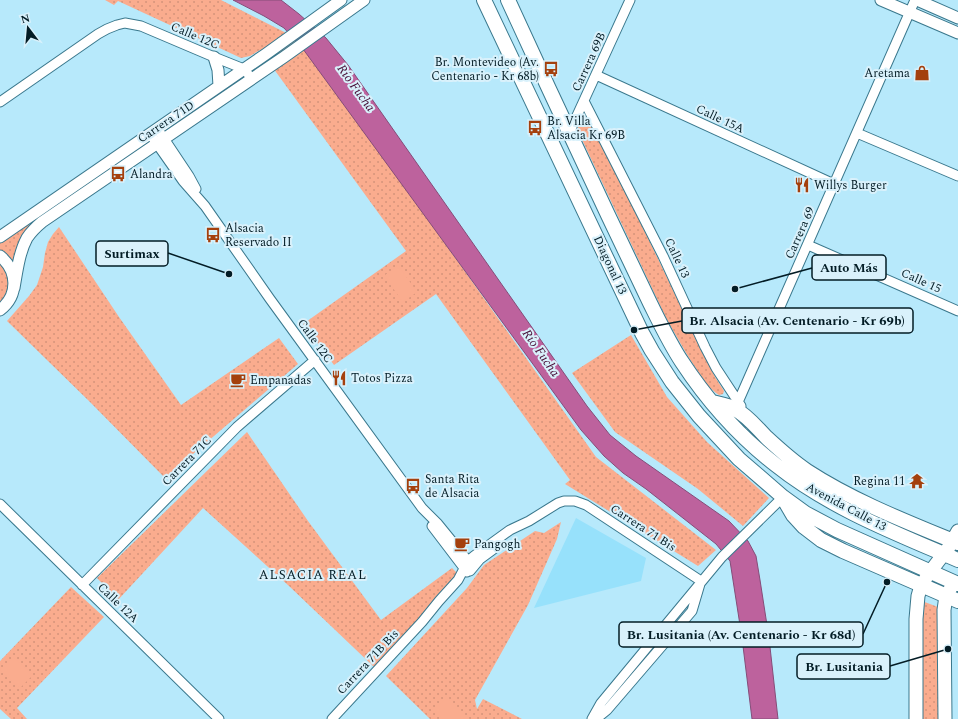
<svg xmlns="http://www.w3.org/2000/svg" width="958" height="719" viewBox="0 0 958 719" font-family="Spectral,serif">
<defs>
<pattern id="grass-dots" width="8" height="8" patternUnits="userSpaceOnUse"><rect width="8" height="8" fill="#faac8e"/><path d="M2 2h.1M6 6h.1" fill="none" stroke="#d5937a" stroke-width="1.8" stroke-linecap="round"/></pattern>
</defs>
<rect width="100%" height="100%" fill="#b7e9fb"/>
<path fill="#97e1fb" d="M576,518L646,558L641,581L534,608Z"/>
<path fill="url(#grass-dots)" d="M105,0H221L302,41L596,457L716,550L698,566L565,484L570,480L436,294L334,365L303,324L406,251L260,50L250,56L241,58L118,1L114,5Z
M585,117L593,124L715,377L724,391L723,394L719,395L716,393L707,385L689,358L667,320L577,129Z
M29,224L31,227L13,263L0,250V242Z
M59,227L119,317L181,405L279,338L298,364L165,478L90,402L7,321L29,296L37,285L43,267L45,253L48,242L53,234Z
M0,261L6,269L10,288L0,305Z
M631,335L667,397L707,442L769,498L743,526L698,489L615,432L572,373Z
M247,432L308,521L381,620L452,568L459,575L374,667L289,586L203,508L118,600L97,578Z
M561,522L557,539L528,605L475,700L477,709L483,699L522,719H430L386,676L467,588L484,565L535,531L544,533Z
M71,587L104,617L17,708L27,719H11L0,709V661Z
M922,601L938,607V719H922Z"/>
<path fill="#faac8e" d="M398,265L417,292L403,302L384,276Z
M13,657L33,675L20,688L0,670Z
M447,697L469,719H443L434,710Z"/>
<path fill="#bd629d" stroke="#854d79" d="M233,0H281L299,14L326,38L348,65L587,406L610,435L636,456L729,521L748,541L756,556L760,580L769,638L778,719H752L742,638L730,561L716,544L646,489L623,473L604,456L581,430L303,49L284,28L264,16Z"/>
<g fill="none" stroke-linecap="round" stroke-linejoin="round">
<defs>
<path id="minor" d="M596,75L834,184
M584,101L663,256L705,347L716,368L741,406
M0,102L98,34L107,29L117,25L125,23L141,26L214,57L244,69L252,79
M569,133L630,0
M857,133L958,176
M150,134L183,181L205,206L270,299L422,508L438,524L473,567
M161,134L189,176L196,189
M808,245L958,311
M735,409L915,0
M0,504L219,719
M432,526L467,572
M470,571L480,559L495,548
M82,585L237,427L315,360
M332,719L422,622L439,601L458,580L468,561L474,556L510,530L529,521L558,503L564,501H575L586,505L701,581
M592,719L601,703L722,557L783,497
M596,719L607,710L692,611L700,584"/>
<path id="tertiary" d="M881,0L958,33
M917,0L958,18
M214,57L218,70L219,86
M0,237L266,54L341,0
M0,256C18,271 19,295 0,310
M14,288C17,271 19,253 27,238C31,232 36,227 42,222L284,57L364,0"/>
<path id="secondary" d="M916,719V619L918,596L920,589L927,576L949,547L958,531
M945,719L944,610L946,596L952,586"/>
<path id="primary" d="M484,0L642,333L652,351L672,382L699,416L739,459L783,497L805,513L837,530L958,584
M508,0C541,72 574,143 608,215C622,244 636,274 650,303C660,323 670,344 682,362C707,400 740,437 776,465C830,508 895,533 958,560
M712,402C720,404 728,405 735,409C748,416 757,428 767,438C780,450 792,461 807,471C853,501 907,522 958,543
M786,503L793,515L804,527L821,540L843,551L958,601"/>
</defs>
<use href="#minor" stroke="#3a788d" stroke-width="11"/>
<use href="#tertiary" stroke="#3a788d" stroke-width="13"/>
<use href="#secondary" stroke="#3a788d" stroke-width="15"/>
<use href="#primary" stroke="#3a788d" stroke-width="16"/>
<use href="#minor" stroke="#fff" stroke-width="9"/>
<use href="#tertiary" stroke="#fff" stroke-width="11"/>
<use href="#secondary" stroke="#fff" stroke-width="13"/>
<use href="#primary" stroke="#fff" stroke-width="14"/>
</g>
<defs>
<symbol id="bus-bare" viewBox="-9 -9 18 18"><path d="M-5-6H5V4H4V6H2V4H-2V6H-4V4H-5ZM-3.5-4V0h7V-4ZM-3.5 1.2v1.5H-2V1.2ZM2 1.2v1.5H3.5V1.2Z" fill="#a4400d" stroke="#d9f1fb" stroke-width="2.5" paint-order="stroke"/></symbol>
<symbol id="shop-bare" viewBox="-9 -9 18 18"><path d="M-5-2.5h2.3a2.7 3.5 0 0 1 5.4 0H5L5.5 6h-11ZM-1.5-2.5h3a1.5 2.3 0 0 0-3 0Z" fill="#a4400d" stroke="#d9f1fb" stroke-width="2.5" paint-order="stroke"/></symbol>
<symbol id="restaurant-bare" viewBox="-9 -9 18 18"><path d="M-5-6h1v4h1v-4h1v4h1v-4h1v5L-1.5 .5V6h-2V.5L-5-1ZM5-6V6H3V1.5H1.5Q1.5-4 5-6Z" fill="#a4400d" stroke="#d9f1fb" stroke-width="2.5" paint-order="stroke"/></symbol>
<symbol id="cafe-bare" viewBox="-9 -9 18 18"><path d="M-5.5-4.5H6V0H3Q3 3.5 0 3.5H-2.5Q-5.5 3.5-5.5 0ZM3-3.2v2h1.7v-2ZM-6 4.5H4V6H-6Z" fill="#a4400d" stroke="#d9f1fb" stroke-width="2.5" paint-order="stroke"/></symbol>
<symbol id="temple-bare" viewBox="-9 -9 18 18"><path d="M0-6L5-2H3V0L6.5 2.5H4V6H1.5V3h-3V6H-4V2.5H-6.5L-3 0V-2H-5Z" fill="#a4400d" stroke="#d9f1fb" stroke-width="2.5" paint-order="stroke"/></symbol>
</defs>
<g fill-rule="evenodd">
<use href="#bus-bare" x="540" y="58" width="22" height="22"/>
<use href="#shop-bare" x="911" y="62" width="22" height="22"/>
<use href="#bus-bare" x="524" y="117" width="22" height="22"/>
<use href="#bus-bare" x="107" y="163" width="22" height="22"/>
<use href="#restaurant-bare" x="791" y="174" width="22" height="22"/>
<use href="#bus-bare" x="202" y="224" width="22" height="22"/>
<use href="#restaurant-bare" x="328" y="367" width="22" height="22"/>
<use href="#cafe-bare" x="227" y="369" width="22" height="22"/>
<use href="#temple-bare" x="906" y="470" width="22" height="22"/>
<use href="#bus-bare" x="402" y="475" width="22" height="22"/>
<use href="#cafe-bare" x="451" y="533" width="22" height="22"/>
</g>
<g text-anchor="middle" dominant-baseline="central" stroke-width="4" stroke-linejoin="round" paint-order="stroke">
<g font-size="12" fill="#031c25" stroke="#d9f1fb">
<text transform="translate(195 36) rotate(23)">Calle 12C</text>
<text transform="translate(589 62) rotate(-65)">Carrera 69B</text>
<text transform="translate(720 119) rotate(25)">Calle 15A</text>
<text transform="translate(166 122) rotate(-34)">Carrera 71D</text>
<text transform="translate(800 233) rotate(-66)">Carrera 69</text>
<text transform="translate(677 258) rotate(65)">Calle 13</text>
<text transform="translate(610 265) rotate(65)">Diagonal 13</text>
<text transform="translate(921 281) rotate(24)">Calle 15</text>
<text transform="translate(315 341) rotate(54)">Calle 12C</text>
<text transform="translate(187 461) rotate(-45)">Carrera 71C</text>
<text transform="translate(846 507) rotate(28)">Avenida Calle 13</text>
<text transform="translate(643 528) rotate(33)">Carrera 71 Bis</text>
<text transform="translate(118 603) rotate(44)">Calle 12A</text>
<text transform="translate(368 662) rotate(-47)">Carrera 71B Bis</text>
</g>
<g font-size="12" fill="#031c25" stroke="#d9f1fb" text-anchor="start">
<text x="539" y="62" text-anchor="end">Br. Montevideo (Av.<tspan x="539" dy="14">Centenario - Kr 68b)</tspan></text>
<text x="910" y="73" text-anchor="end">Aretama</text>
<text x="547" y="121">Br. Villa<tspan x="547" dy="14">Alsacia Kr 69B</tspan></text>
<text x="130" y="174">Alandra</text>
<text x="814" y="185">Willys Burger</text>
<text x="225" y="228">Alsacia<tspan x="225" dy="14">Reservado II</tspan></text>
<text x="351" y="378">Totos Pizza</text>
<text x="250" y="380">Empanadas</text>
<text x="425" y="479">Santa Rita<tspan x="425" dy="14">de Alsacia</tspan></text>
<text x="905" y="481" text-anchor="end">Regina 11</text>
<text x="474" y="544">Pangogh</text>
</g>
<g font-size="13" font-style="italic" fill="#470d36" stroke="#d9f1fb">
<text transform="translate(356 88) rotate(54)">Río Fucha</text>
<text transform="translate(541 353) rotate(55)">Río Fucha</text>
</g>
<g font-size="13" letter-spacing="1" fill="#031c25" stroke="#d9f1fb">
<text x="313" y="575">ALSACIA REAL</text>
</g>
</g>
<path fill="none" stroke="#031c25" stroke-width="1.5" d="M229 274L168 253M735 289L812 268M634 330L682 321M887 582L863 634M948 649L890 666"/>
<g fill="#031c25" stroke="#d9f1fb" stroke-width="1.5">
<circle cx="229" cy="274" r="4"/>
<circle cx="735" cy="289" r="4"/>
<circle cx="634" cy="330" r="4"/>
<circle cx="887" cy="582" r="4"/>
<circle cx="948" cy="649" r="4"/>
</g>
<g fill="#d9f1fb" stroke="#031c25" stroke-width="1.5">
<rect x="96" y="241" width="72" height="25" rx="4"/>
<rect x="812" y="255" width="74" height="25" rx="4"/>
<rect x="682" y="308" width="231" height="25" rx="4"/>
<rect x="619" y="622" width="244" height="25" rx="4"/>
<rect x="797" y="654" width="93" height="25" rx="4"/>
</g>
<g font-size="13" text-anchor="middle" font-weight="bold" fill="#031c25">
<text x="132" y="258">Surtimax</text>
<text x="849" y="272">Auto Más</text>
<text x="797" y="325">Br. Alsacia (Av. Centenario - Kr 69b)</text>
<text x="741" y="639">Br. Lusitania (Av. Centenario - Kr 68d)</text>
<text x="844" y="671">Br. Lusitania</text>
</g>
<g transform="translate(28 28) rotate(344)" stroke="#d9f1fb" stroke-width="3" paint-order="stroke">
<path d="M0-3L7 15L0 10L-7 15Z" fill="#031c25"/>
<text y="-6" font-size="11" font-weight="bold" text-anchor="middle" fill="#031c25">N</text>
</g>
</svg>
